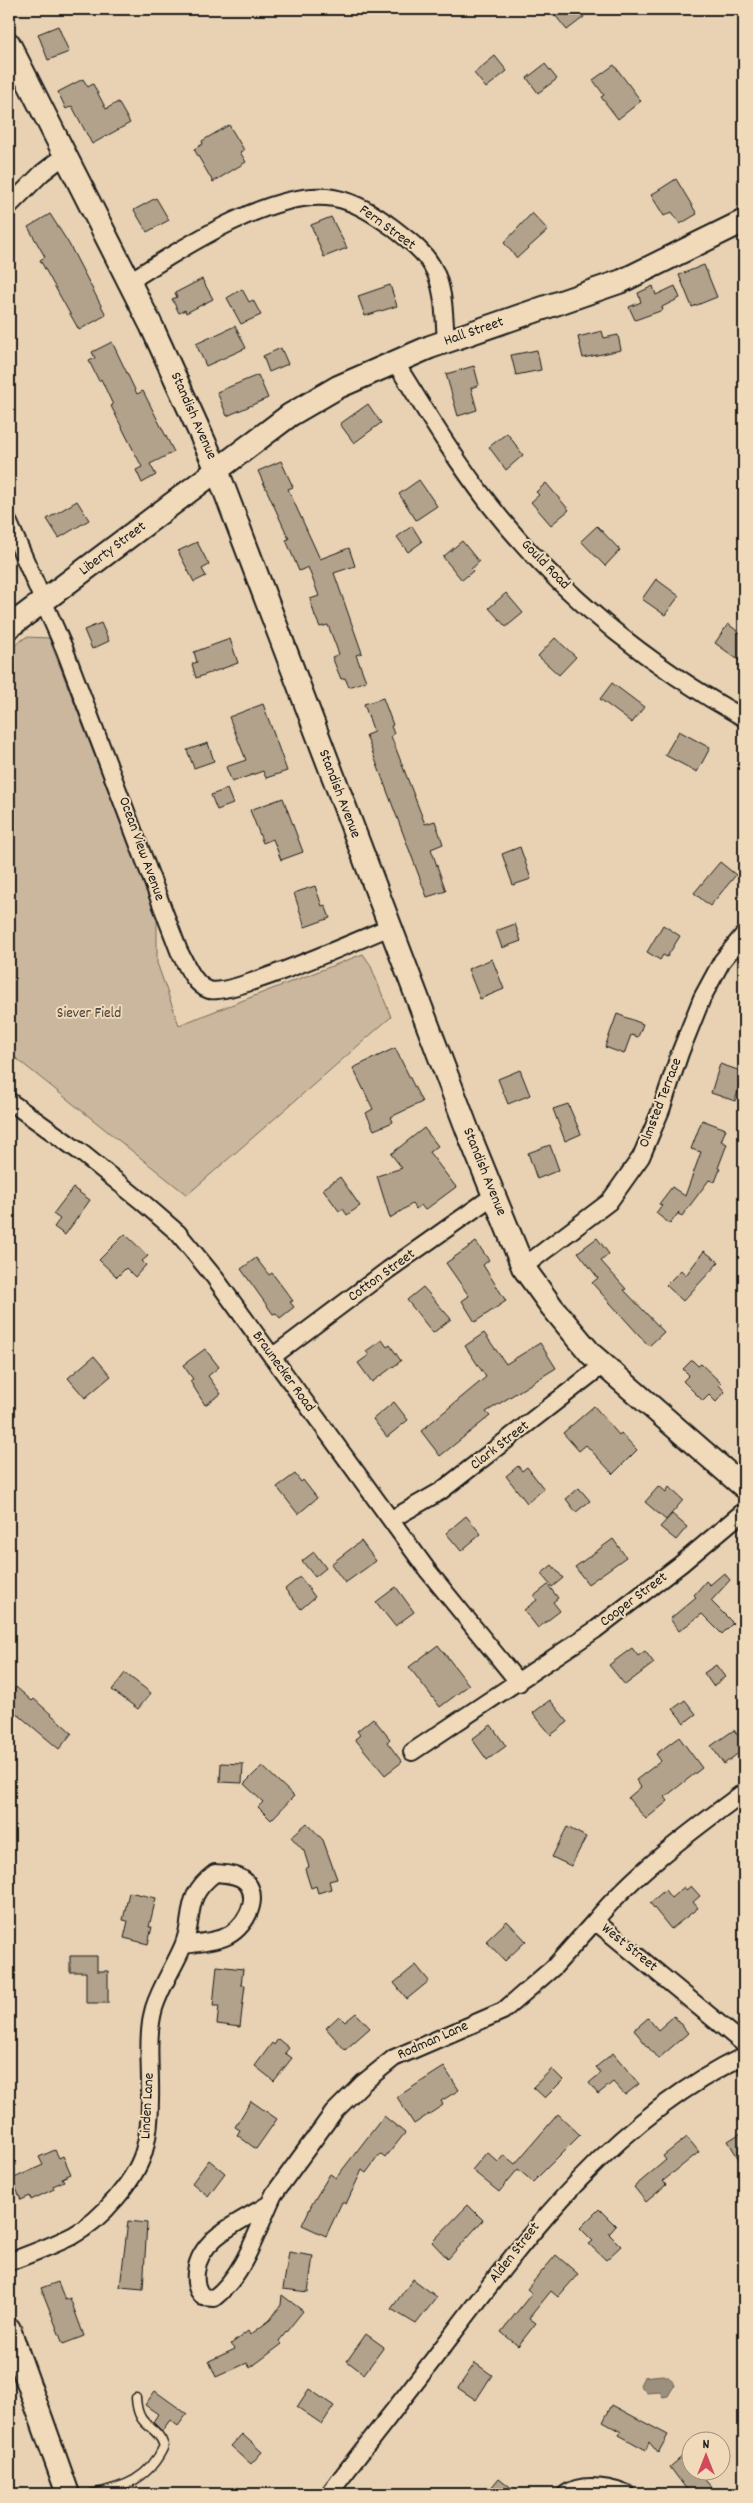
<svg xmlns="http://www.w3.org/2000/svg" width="753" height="2503" viewBox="0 0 753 2503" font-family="Dekko,sans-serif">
<rect width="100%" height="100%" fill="#e8d2b3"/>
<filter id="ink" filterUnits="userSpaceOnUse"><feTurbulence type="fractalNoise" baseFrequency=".02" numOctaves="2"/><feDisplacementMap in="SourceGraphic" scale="10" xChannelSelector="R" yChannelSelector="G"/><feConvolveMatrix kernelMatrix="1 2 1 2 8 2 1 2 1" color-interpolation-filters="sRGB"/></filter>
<g filter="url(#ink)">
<path fill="#cab79d" stroke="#736a5c" d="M26,637L49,638L157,916V963L179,1025L363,954L370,964L391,1017L187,1195L12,1055L9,1058V650Z"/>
<path fill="#9c8f7b" stroke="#696155" d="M662,2375C669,2376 672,2379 674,2386L668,2396L663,2397L660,2392L647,2393L640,2385L644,2377Z"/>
<path fill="#b2a28b" stroke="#1c1c1c" d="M550,9H577L584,17L567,30Z
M58,26L69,52L48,60L38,34Z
M495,56L507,71L486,88L474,73Z
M545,64L557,79L538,93L527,78Z
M614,65L641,101L618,119L601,97L604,95L593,80Z
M83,79L88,87L93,84L106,109L118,102L130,123L92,144L72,106L66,109L58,92Z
M229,125L244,150L240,152L246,162L213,182L194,149L203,144L202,141Z
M676,179L697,214L680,224L672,212L664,216L651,195Z
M156,198L169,220L147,232L134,210Z
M532,213L548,230L517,258L504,243Z
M50,214L69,244L106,315L79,330L40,260L45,257L28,227Z
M331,217L347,248L324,257L311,225Z
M704,265L717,297L692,307L679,275Z
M202,279L213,299L186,313L185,310L179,313L172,299L177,297L175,293Z
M390,285L397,306L365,316L358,296Z
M653,286L656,295L675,286L680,298L662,307L663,310L635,320L629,307L641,302L638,293Z
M242,289L249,302L253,300L261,315L241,324L227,298Z
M235,326L246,348L206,366L196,344Z
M602,331L604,338L618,335L621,350L583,358L578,337Z
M112,342L137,394L143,391L174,452L150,464L156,475L142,483L136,470L142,467L111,406L113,405L101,379L99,381L89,361L95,358L92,352Z
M281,348L288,364L269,372L263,356Z
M537,350L541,370L516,375L511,355Z
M474,366L479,385L471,388L477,410L458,416L446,374Z
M258,375L268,398L227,416L217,392Z
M368,404L381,423L354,443L340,424Z
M507,433L523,455L506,470L489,447Z
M281,461L293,487L288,489L320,559L349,548L355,566L334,573L362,653L356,655L366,681L349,687L345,678L341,679L332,657L339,654L328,625L320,627L315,616L310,599L319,596L308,567L299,571L286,540L289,539L258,471Z
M419,480L437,506L416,520L399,494Z
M546,483L569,510L551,525L531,502L539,495L536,492Z
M77,501L89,520L59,538L47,519Z
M412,526L422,542L408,552L397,537Z
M597,526L620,550L605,566L581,541Z
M462,541L479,562L471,569L473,571L462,580L443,557Z
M197,542L209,565L202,569L206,576L194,582L178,551Z
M656,579L679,596L665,615L642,599Z
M506,593L523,613L506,627L489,608Z
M101,623L109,641L92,649L84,630Z
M728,624L744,636V664L715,643Z
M555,638L576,657L559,675L538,656Z
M230,639L238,663L196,678L192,664L197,662L194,652Z
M612,683L644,707L632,723L600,699Z
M383,698L393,725L391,726L394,734L391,736L425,824L435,821L443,844L431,849L446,891L427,897L366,735L374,732L364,704Z
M263,704L287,771L266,778L263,771L232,782L226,767L246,760L229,717Z
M679,731L710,748L697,772L665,755Z
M208,743L214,761L194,768L187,750Z
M227,789L233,804L217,810L211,795Z
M283,798L303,852L281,860L273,839L263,843L250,810Z
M520,847L531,879L513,885L502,854Z
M720,862L736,875L710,906L694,893Z
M315,886L322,906L325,905L330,918L305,927L294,893Z
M515,924L521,941L502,948L496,931Z
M663,925L680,936L667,957L663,955L660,960L647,952Z
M492,959L504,989L480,999L468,969Z
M617,1014L643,1024L638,1037L631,1035L624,1054L605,1047Z
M395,1048L422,1102L391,1117L393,1122L374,1130L366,1113L373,1109L353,1068Z
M720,1064L744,1072L735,1101L711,1093Z
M520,1070L530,1095L508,1104L498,1079Z
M568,1104L581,1134L565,1141L553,1109Z
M702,1120L726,1129L721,1141L727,1144L718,1168L720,1169L715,1182L709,1180L682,1216L678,1214L679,1212L670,1224L656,1213L662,1205L659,1204L672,1187L685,1196L701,1152L691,1149Z
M424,1128L438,1146L429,1152L456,1187L425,1210L421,1205L416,1209L412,1204L390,1218L377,1176L402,1168L391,1154Z
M550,1145L559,1170L537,1179L528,1153Z
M340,1177L360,1206L347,1215L343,1209L339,1211L323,1189Z
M73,1188L90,1200L65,1235L54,1227L60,1219L53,1214Z
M125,1234L148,1256L142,1261L146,1265L135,1277L126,1268L117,1277L99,1260Z
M597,1238L609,1254L601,1261L626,1289L624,1290L664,1332L649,1346L592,1283L598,1278L578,1252Z
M476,1242L489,1260L483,1265L506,1301L475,1322L462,1301L469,1296L446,1263Z
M704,1251L719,1262L683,1301L666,1285L681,1270L686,1275Z
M256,1258L269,1275L272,1273L293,1301L290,1302L294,1307L280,1318L276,1313L273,1314L241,1269Z
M423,1287L451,1319L433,1333L407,1300Z
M484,1333L506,1364L540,1343L556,1368L486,1412L490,1416L440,1456L421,1431L486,1377L465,1346Z
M382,1340L387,1347L390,1345L401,1361L372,1382L358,1363L369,1355L366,1351Z
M205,1349L219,1367L208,1376L221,1394L205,1405L190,1381L193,1379L183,1365Z
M94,1356L111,1376L85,1398L68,1378Z
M692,1360L698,1366L701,1364L721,1383L719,1385L725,1392L716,1402L709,1395L703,1401L683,1381L689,1375L683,1369Z
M394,1402L408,1420L387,1437L373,1419Z
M594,1406L619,1435L621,1433L637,1450L613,1474L586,1445L579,1451L563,1433Z
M518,1466L522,1471L527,1467L544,1489L527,1503L506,1476Z
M295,1474L301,1482L303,1480L317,1498L298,1514L277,1487Z
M659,1486L666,1492L669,1487L683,1500L666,1520L645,1502Z
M579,1488L590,1501L576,1512L566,1499Z
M672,1514L687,1527L676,1540L660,1527Z
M466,1516L481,1534L461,1551L446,1533Z
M613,1539L626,1557L588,1584L575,1567Z
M361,1541L376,1561L345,1583L331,1564Z
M314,1552L326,1568L315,1577L302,1561Z
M552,1565L563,1578L552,1587L541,1574Z
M724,1573L730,1580L711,1601L733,1623L722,1634L702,1614L679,1631L670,1619L696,1597L694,1595L706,1581L710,1585Z
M300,1577L315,1597L301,1609L285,1589Z
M548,1585L558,1598L553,1602L560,1611L538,1628L524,1610L537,1600L534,1596Z
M396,1587L414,1612L395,1626L376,1602Z
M438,1645L469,1685L440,1707L409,1667Z
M632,1648L638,1656L645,1651L654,1663L625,1685L609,1665Z
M716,1665L725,1677L713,1686L704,1673Z
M125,1673L151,1693L138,1709L112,1690Z
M16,1687L32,1701L34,1699L72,1733L59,1749L9,1707V1697Z
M550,1700L568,1722L551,1735L533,1713Z
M685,1700L696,1714L684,1723L673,1709Z
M373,1718L390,1739L387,1742L402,1762L385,1775L355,1739L360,1735L357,1731Z
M491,1725L506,1746L487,1760L472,1739Z
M734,1730L744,1744V1749L724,1764L711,1746Z
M679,1737L702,1768L665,1797L668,1801L646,1819L628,1798L641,1787L636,1780L661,1761L656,1754Z
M221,1763L243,1764L242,1783L220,1782Z
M262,1766L294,1796L271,1820L258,1807L263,1802L244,1784Z
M307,1823L323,1840L337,1879L329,1881L331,1889L318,1893L316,1886L311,1888L305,1869L309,1867L304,1851L291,1837Z
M567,1827L586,1837L571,1866L552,1857Z
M691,1886L700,1896L693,1902L698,1908L671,1929L650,1903L665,1890L671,1898L684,1887L686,1890Z
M129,1892L156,1898L149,1927H152L148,1944L124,1938L128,1921L123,1920Z
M507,1921L526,1941L505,1961L486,1941Z
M70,1956H97V1971H108V2003H86V1972H70Z
M416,1965L429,1981L407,1999L394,1983Z
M217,1966L243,1969L241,1985H245L240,2027L217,2024L219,2006H213Z
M356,2013L370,2028L345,2050L326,2028L339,2016L345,2022Z
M674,2016L688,2033L658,2059L634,2030L648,2018L658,2030Z
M278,2039L289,2048L285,2053L292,2058L274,2081L255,2066L272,2043L274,2045Z
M613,2053L639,2084L625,2095L613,2082L598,2094L589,2083L601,2073L596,2067Z
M444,2067L459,2090L441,2101L443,2105L414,2124L397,2097Z
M552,2069L563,2080L545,2098L533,2087Z
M251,2101L277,2119L256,2149L237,2135L240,2130L235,2127Z
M558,2114L580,2135L533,2182L518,2169L499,2192L472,2170L487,2152L498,2162L504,2155L515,2164Z
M384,2116L405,2133L385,2158L380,2154L366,2173L362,2170L346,2204L342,2202L326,2236L302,2225L312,2204L330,2174L336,2178Z
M744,2131V2168L728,2141Z
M687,2137L699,2152L663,2181L666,2185L646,2202L634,2187L666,2160L663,2156Z
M55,2150L59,2158L63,2156L71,2174L62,2178L64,2181L53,2186L54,2189L31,2200L30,2196L21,2200L12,2179L43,2165L39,2157Z
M209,2160L225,2173L208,2196L192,2183Z
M468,2205L483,2220L448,2259L432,2242Z
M599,2209L616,2226L609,2234L621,2246L606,2260L589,2244L593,2241L580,2228Z
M128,2221L147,2223L143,2289L120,2287Z
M289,2252L313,2256L308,2292L283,2289Z
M556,2255L578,2274L558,2297L551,2291L529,2318L536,2323L518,2346L501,2332L532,2293L527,2289Z
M413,2279L437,2297L416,2324L391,2309Z
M58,2282L65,2300L70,2298L84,2336L63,2344L41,2288Z
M282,2295L303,2311L279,2341L282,2344L250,2368L247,2363L216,2377L209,2361L235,2349L231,2344L248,2331L250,2335L270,2320L281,2305Z
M366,2334L384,2347L364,2374L347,2361Z
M475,2363L492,2375L476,2400L458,2388Z
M309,2389L334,2406L322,2424L297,2407Z
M155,2391L187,2414L178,2426L170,2420L162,2431L153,2422L158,2414L145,2405Z
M612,2405L668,2435L658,2453L649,2442L646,2450L619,2435L621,2432L603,2422Z
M242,2434L262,2452L251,2464L231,2446Z
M684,2455L690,2463V2470H716L705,2480L718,2494H690L670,2467Z
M499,2478L519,2494H486Z"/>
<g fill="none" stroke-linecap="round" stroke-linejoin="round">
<defs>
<path id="lane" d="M92,2494C125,2487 149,2479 164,2446C156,2422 138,2431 136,2398"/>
<path id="street" d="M9,206L42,173L64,156
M130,281C179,250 274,187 334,198C356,202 374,214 392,227C406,238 423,250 432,266C445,287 444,318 446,341
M395,362C425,410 455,460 490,505C559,593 647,664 744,718
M9,523L64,648L179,951C186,964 194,985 209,990C230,997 363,938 390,927
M9,1101L83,1154L140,1200L178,1233L215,1278L428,1571L519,1683
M523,1267L609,1202L641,1157L661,1110L680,1053L702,998L722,961L744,934
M272,1357L388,1270L493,1196
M392,1519L441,1491L603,1365
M412,1752L595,1630L681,1564L744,1511
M744,1792C693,1830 636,1871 595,1921L744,2044
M269,2204C243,2221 200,2236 196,2272C195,2282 196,2289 203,2297L214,2298C246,2273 257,2229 274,2194L333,2113L363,2083L394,2058L503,2011L554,1967L595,1921
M9,2262C30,2254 52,2246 72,2236C100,2221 138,2179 145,2147C149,2132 150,2115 150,2099C151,2069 146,2036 154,2008C161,1986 174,1967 183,1946C196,1915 182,1898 215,1873C225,1874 239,1874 247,1883C261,1901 243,1930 225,1937C213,1942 197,1943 184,1945
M329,2494C366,2445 405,2397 442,2348C527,2236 614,2118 744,2056
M566,2494C583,2482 609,2488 627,2494"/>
<path id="secondary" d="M9,44L152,327L217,470L469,1134L523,1267L552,1307L591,1354L744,1487
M9,627L290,415L338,387L430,347L622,281L744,221
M9,2329L68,2494"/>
</defs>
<use href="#lane" stroke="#1c1c1c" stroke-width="11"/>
<use href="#street" stroke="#1c1c1c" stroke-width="20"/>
<use href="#secondary" stroke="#1c1c1c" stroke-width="26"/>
<use href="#lane" stroke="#f0dab9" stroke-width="8"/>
<use href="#street" stroke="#f0dab9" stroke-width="16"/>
<use href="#secondary" stroke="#f0dab9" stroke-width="22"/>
</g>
</g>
<g text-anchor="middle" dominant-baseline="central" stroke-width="4" stroke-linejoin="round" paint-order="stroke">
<g font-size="15" fill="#1c1c1c" stroke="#f0dab9">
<text transform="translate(387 228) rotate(36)">Fern Street</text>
<text transform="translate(474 332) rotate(-19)">Hall Street</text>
<text transform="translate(193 416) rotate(66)">Standish Avenue</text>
<text transform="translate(113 549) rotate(-37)">Liberty Street</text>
<text transform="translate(545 565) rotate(46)">Gould Road</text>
<text transform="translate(339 794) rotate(69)">Standish Avenue</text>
<text transform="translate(141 849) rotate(70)">Ocean View Avenue</text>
<text transform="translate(661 1103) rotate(-69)">Olmsted Terrace</text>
<text transform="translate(484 1172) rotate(68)">Standish Avenue</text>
<text transform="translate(382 1276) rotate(-36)">Cotton Street</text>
<text transform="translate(283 1372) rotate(54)">Braunecker Road</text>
<text transform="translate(500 1446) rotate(-38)">Clark Street</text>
<text transform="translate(634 1600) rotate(-37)">Cooper Street</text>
<text transform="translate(629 1948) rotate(39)">West Street</text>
<text transform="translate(433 2041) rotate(-24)">Rodman Lane</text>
<text transform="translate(148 2106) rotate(-87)">Linden Lane</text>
<text transform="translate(515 2253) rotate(-52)">Alden Street</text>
</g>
<g font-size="15" fill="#48433c" stroke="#f0dab9">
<text x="89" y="1014">Siever Field</text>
</g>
</g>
<rect width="753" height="2503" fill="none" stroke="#f0dab9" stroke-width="30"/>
<rect x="15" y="15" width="723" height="2473" fill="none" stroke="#1c1c1c" stroke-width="2" filter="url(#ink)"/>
<g transform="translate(706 2456)"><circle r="24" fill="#f0dab9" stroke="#9b8e7a"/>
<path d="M0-4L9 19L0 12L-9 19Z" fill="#d1495b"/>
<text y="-8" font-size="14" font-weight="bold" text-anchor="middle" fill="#1c1c1c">N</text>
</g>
</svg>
